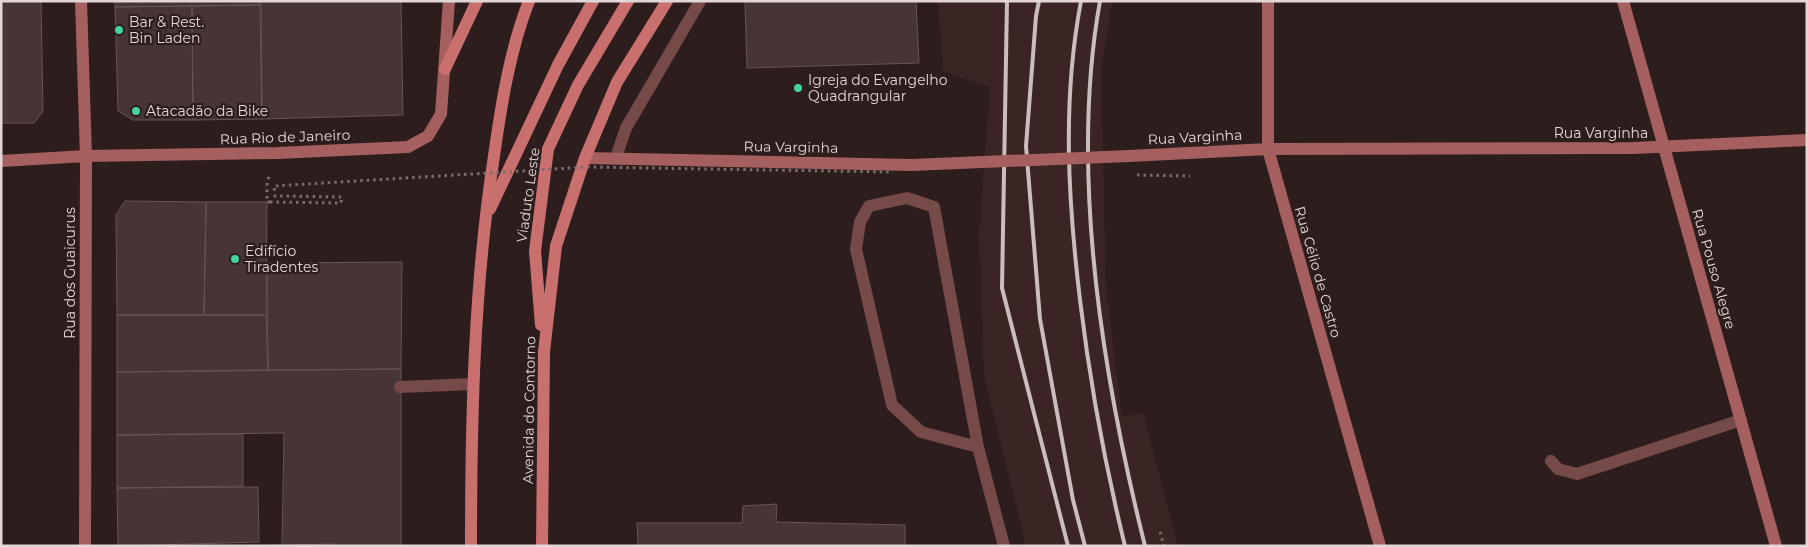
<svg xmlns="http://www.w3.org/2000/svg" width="1808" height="547" viewBox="0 0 1808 547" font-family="Montserrat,sans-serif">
<rect width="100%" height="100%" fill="#2d1d1d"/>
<path fill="#3a2524" d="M938,1H1112L1101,70L1106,285L1122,417L1143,413L1178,546H1026L984,375L979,236L990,87L943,72Z"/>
<path fill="#463534" stroke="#675453" d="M1,1H41L43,111L34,123H1Z
M115,1H260V5L115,7Z
M261,1H401L403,115L262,119Z
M745,1H916L919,63L747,68Z
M260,5L262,119L193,120L192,6Z
M192,6L193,120H133L118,111L115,7Z
M125,201L206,202L204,315H117L116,215Z
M206,202H267L266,315H204Z
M402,262L401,369L268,370L267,263Z
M117,315H266L268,370L117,372Z
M401,369V546L282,545L284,433L117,435V372Z
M243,434V486L117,488V435Z
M258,487L259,542L118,546L117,488Z
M777,504L776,522L905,525V546H638L637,523H742L743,506Z
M335,544V546H212L282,545Z"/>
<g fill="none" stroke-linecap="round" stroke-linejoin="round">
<path stroke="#7b6d6d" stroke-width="3" stroke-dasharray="2.5 4" stroke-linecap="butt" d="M270,202H267V183L270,173
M1160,532L1164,546"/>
<path stroke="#764a49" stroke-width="12" d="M616,157L626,128L700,1
M400,387L473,384
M978,447L921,432L892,405L856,249L860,222L869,206L907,198L934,207L978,447L1004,546
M1551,461L1558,469L1577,474L1741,420"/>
<path stroke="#a55f5e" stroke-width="12" d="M81,1L86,156L85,546
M1268,1V149L1380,546
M1623,1L1776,546
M1129,156L1268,149L1633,148L1807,140
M585,158L911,165
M1,161L86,156L277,153L408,147L428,136L441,114L449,1"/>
<path stroke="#c96f6e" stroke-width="12" d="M445,69L477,1
M490,209L558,65L593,1
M541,325L535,251L548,149L578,85L628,1
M471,546C471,416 474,285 494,156C501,106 510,49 529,1
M542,546L544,352L556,246L585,158L617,82L667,1"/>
<path stroke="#cabebd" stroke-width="4" d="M1007,1L1002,288L1068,546
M1039,1L1036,16L1026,146L1040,319L1073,500L1085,546
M1081,1C1062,101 1068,200 1080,300C1090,383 1105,465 1125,546
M1100,1C1069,173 1103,378 1145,546"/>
<path stroke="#7b6d6d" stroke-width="3" stroke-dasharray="2.5 4" stroke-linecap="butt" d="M1137,175L1190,176
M270,202L341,203L342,197L275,196L274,186L587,167L893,172"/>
<path stroke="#a55f5e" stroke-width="12" d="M911,165L1129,156"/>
</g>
<g fill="#43d4a0" stroke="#2d1d1d" stroke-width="2">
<circle cx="119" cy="30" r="5"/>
<circle cx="798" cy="88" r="5"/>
<circle cx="136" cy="111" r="5"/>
<circle cx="235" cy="259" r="5"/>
</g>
<g text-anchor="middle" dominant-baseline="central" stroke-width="4.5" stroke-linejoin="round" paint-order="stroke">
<g font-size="14" fill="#e2d7d6" stroke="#2d1d1d" text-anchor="start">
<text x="129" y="22">Bar &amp; Rest.<tspan x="129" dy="16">Bin Laden</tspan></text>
<text x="808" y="80">Igreja do Evangelho<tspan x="808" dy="16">Quadrangular</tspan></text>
<text x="146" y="111">Atacadão da Bike</text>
<text x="245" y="251">Edifício<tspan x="245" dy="16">Tiradentes</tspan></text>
</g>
<g font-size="14" fill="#e2d7d6" stroke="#2d1d1d">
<text x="1601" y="133">Rua Varginha</text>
<text transform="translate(285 137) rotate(-2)">Rua Rio de Janeiro</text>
<text transform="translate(1195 137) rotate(-3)">Rua Varginha</text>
<text transform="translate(791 147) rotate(1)">Rua Varginha</text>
<text transform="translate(528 195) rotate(-82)">Viaduto Leste</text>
<text transform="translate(1714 269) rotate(74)">Rua Pouso Alegre</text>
<text transform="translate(1318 272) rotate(74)">Rua Célio de Castro</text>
<text transform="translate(70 273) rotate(-90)">Rua dos Guaicurus</text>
<text transform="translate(529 410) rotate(-89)">Avenida do Contorno</text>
</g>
</g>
<rect width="1808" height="547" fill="none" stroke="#e2d7d6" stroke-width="5"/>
</svg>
